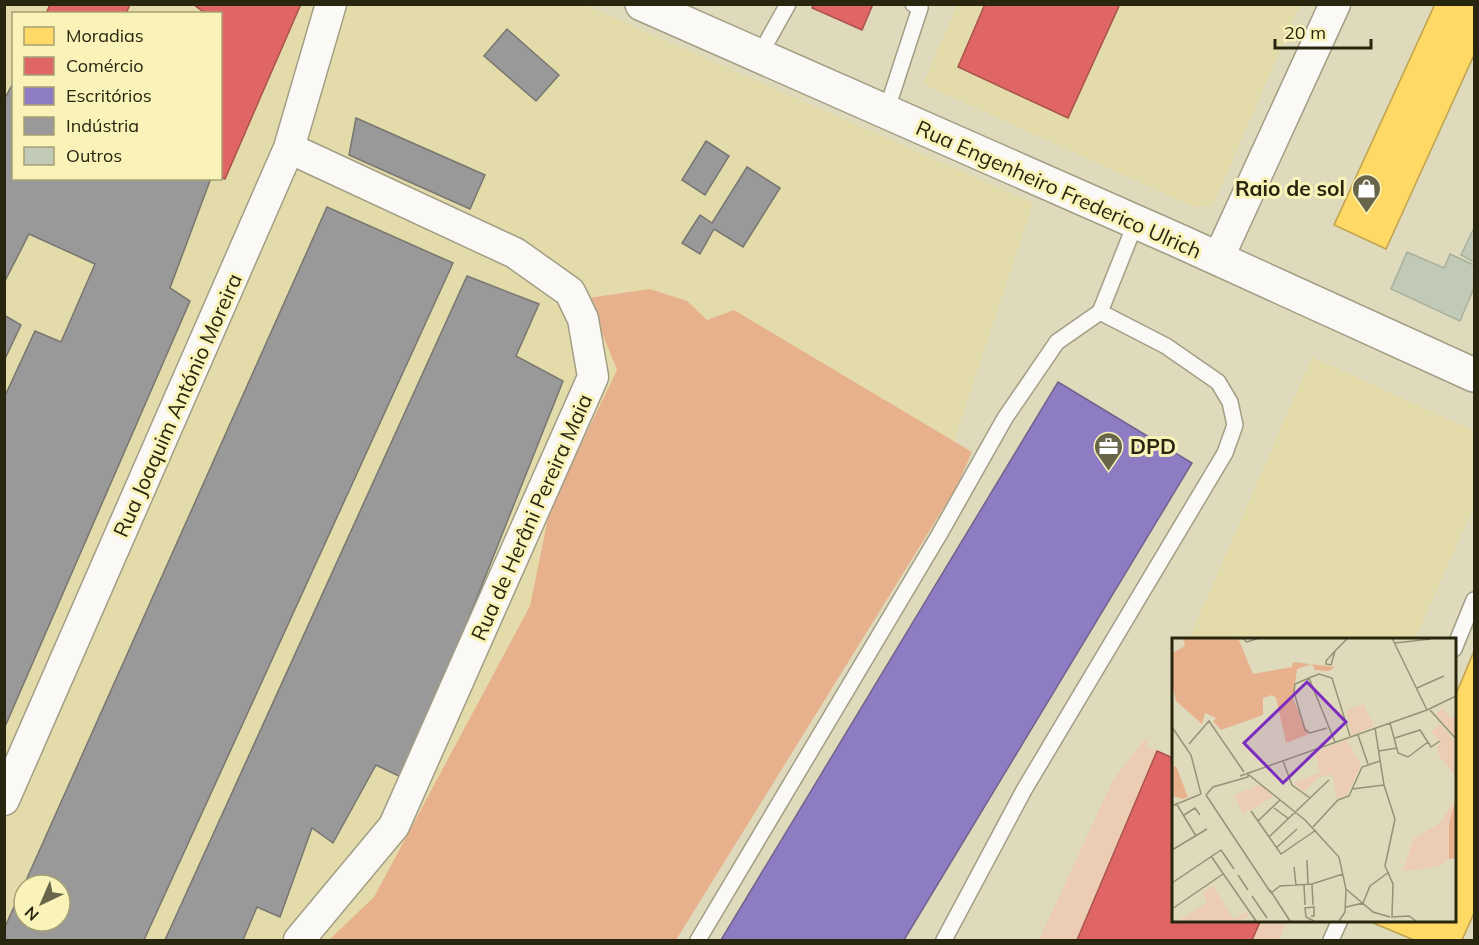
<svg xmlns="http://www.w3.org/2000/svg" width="1479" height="945" viewBox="0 0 1479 945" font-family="Mulish,sans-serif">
<rect width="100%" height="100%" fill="#dedabb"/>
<path fill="#e3dcaa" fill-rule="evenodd" d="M5,5H585L1033,203L951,450L668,940H5ZM14,14H220V178H14ZM24,885H60V921H24Z
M957,5H1300L1213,205L1194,207L923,84Z
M1312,357L1474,431V506L1415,639H1189Z"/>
<path fill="#eccdb4" d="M1145,739L1148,740L1145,746L1157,751L1077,940H1039L1113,780Z
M1261,920H1288L1279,940H1252Z"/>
<path fill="#e8b18e" d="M650,289L687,301L707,320L734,310L972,452L956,488L676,940H329L374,897L530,606L550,508L617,370L588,298Z"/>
<path fill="#ffd966" stroke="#bfa34c" stroke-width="1.5" d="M1435,4H1474V55L1386,249L1334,225Z
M1474,651V913L1462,940H1414L1366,920H1454V699Z"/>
<path fill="#e06666" stroke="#a9534c" stroke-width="1.5" d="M50,4H130L126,14H46Z
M193,4H301L225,179L220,177V14H206Z
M814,4H873L862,30L812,8Z
M985,4H1120L1068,118L958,67Z
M1157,751L1173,758V920H1261L1252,940H1077Z"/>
<path fill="#8e7cc3" stroke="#70628d" stroke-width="1.5" d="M1058,382L1192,463L904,940H721Z"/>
<path fill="#999" stroke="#777670" stroke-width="1.5" d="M507,29L559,75L536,101L484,56Z
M12,85L14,86V178H211L170,288L190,301L4,729V398L35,331L61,342L95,264L29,234L4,283V100Z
M356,118L485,175L470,209L349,155Z
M706,141L729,156L705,195L682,180Z
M747,167L780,188L743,247L714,229L700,254L682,243L700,215L712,223Z
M327,207L453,263L144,940H4V929L24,885V921H60V885H24Z
M467,276L539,304L516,356L563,381L405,779L376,765L333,843L312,828L280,917L257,907L243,940H165Z
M4,315L21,325L4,361Z"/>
<path fill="#c0cab6" stroke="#a8b19e" stroke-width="1.5" d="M1474,228V262L1461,255Z
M1407,252L1444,268L1450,254L1474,265V288L1460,321L1391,289Z"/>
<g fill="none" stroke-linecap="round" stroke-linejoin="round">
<defs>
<path id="service" d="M759,56L788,4
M886,112L920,8L913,4
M1454,649L1474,600
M698,940L939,535L1005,418L1057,342L1100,312L1136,222
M944,940L1024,790L1225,453L1235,425L1230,402L1218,382L1166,346L1100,312
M1331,940L1340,920"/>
<path id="minor" d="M289,148L515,253L570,292L583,319L593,377L394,826L299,940
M1218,259L1335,4
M4,800L289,148L331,4"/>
<path id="secondary" d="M642,4L1177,240L1474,375"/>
</defs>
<use href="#service" stroke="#a29e86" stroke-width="18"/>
<use href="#minor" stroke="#a29e86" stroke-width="33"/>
<use href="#secondary" stroke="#a29e86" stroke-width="36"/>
<use href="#service" stroke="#faf9f5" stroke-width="15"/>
<use href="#minor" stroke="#faf9f5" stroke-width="30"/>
<use href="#secondary" stroke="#faf9f5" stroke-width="33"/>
</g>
<defs>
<symbol id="shop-pin" viewBox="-11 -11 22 30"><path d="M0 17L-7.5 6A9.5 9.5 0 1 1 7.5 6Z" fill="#68654b" stroke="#faf3b9"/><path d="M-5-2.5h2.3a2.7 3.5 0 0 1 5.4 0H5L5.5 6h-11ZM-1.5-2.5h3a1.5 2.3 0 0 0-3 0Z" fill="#fff"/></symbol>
<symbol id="office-pin" viewBox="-11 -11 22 30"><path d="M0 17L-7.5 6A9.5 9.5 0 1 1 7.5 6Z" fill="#68654b" stroke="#faf3b9"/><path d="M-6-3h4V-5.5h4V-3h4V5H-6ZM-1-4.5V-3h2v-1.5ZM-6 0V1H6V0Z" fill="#fff"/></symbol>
</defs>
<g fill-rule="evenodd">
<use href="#shop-pin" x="1350" y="172" width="33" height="45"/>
<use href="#office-pin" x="1092" y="430" width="33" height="45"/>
</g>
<g text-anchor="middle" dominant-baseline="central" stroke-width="6" stroke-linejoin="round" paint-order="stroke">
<g font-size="21" font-weight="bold" fill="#29260f" stroke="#faf3b9" text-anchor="end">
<text x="1345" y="188">Raio de sol</text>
<text x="1130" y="446" text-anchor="start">DPD</text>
</g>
<g font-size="21" fill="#29260f" stroke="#faf3b9">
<text transform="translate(1059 189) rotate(24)">Rua Engenheiro Frederico Ulrich</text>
<text transform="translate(177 405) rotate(-66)">Rua Joaquim António Moreira</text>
<text transform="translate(531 517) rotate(-66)">Rua de Herâni Pereira Maia</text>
</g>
</g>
<g transform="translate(1172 638)">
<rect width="284" height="284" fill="#dedabb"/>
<path d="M191,66L202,88L180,97L174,73ZM270,69L278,80L283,79V98L264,77ZM268,86L283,104V137L267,118L265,108L269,104L259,94ZM175,102L189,127L175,157L165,161L160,136L147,139L132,154L121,145L148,135L142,114ZM88,147L101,159L71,176L62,157ZM281,164L277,221L265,229L231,233L241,201L268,185ZM41,248L62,282L74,274L77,277L68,283H6L36,264L30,255Z" fill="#eccdb4"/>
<path d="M11,0H66L81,36L120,29L121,24L163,29L157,33L143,32L140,26L125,31L121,61L137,96L114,105L104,60L100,57L91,60V77L49,92L41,83L44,80L33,75L30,86L4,63L0,43V15L13,8ZM4,128L16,159L11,161L0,158V130ZM283,163V220L277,221V186Z" fill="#e8b18e"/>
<path fill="none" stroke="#969276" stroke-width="1.5" d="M70,0L75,4L87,0M220,0L255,72M223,5L259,1M163,13L159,27L154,26V23ZM163,13L176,0M137,40L123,46L122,54L133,92L138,95L155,90M245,50L272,38M258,72L284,101M218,85L226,115L236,119L256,104M0,89L19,117L29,156M203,90L212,147L223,181L213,228L221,246L220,278M186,97L196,126M223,100L248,92L259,109L268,103M163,104L137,40L147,36L160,40L178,98M17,106L37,83L72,134M207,113L225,110M111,123L120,147L138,160M77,137L133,182L167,219L174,251L173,274L167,283M68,138L255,72L284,58M180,151L212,147M34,157L99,255M34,157L41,149L76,139V134M4,165L24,198M0,168L29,156M102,170L117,181M79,173L109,216L144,192M12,177L23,170L28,177M86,183L108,162M141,189L166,162L177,158L190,129L208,123M97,199L157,142M104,210L125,191M0,212L35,191M39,218L84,283M135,222L136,247M122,229L124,247M66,237L76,252M0,245L49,212L62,231M140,246L141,267M132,247L133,267M174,251L201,274L218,279M98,252L118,283M99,255L108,248L140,246L171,236M80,258L95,280M174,269L191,265L198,248L217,234M0,271L51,236M139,278H142V269L133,270L134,279L142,283M219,279L237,278L244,283"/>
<path fill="#7b2cbf" fill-opacity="0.15" stroke="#7b2cbf" stroke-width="3" d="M135,44L174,84L111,145L72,105Z"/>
<rect width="284" height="284" fill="none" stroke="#29260f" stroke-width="3"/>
</g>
<rect width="1479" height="945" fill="none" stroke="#29260f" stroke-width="12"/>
<rect x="12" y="12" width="210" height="168" fill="#faf3b9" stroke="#a6a175" stroke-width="1.5"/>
<rect x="24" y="27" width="30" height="18" fill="#ffd966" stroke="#a6a175" stroke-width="1.5"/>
<text x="66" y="42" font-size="18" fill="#29260f">Moradias</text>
<rect x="24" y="57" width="30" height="18" fill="#e06666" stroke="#a6a175" stroke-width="1.5"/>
<text x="66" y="72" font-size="18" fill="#29260f">Comércio</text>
<rect x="24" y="87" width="30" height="18" fill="#8e7cc3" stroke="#a6a175" stroke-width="1.5"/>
<text x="66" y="102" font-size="18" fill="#29260f">Escritórios</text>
<rect x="24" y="117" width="30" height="18" fill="#999999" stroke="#a6a175" stroke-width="1.5"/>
<text x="66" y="132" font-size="18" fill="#29260f">Indústria</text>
<rect x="24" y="147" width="30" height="18" fill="#c0cab6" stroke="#a6a175" stroke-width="1.5"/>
<text x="66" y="162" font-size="18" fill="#29260f">Outros</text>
<g transform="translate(42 903) rotate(224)"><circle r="28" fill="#faf3b9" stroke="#a6a175" stroke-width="1.5"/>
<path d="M0-4.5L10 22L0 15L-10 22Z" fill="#68654b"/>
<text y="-9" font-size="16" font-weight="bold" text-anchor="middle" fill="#29260f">N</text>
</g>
<path d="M1275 39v9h96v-9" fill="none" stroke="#29260f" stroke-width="3"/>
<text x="1284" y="39" font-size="18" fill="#29260f" stroke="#faf3b9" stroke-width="4.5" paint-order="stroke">20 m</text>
</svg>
